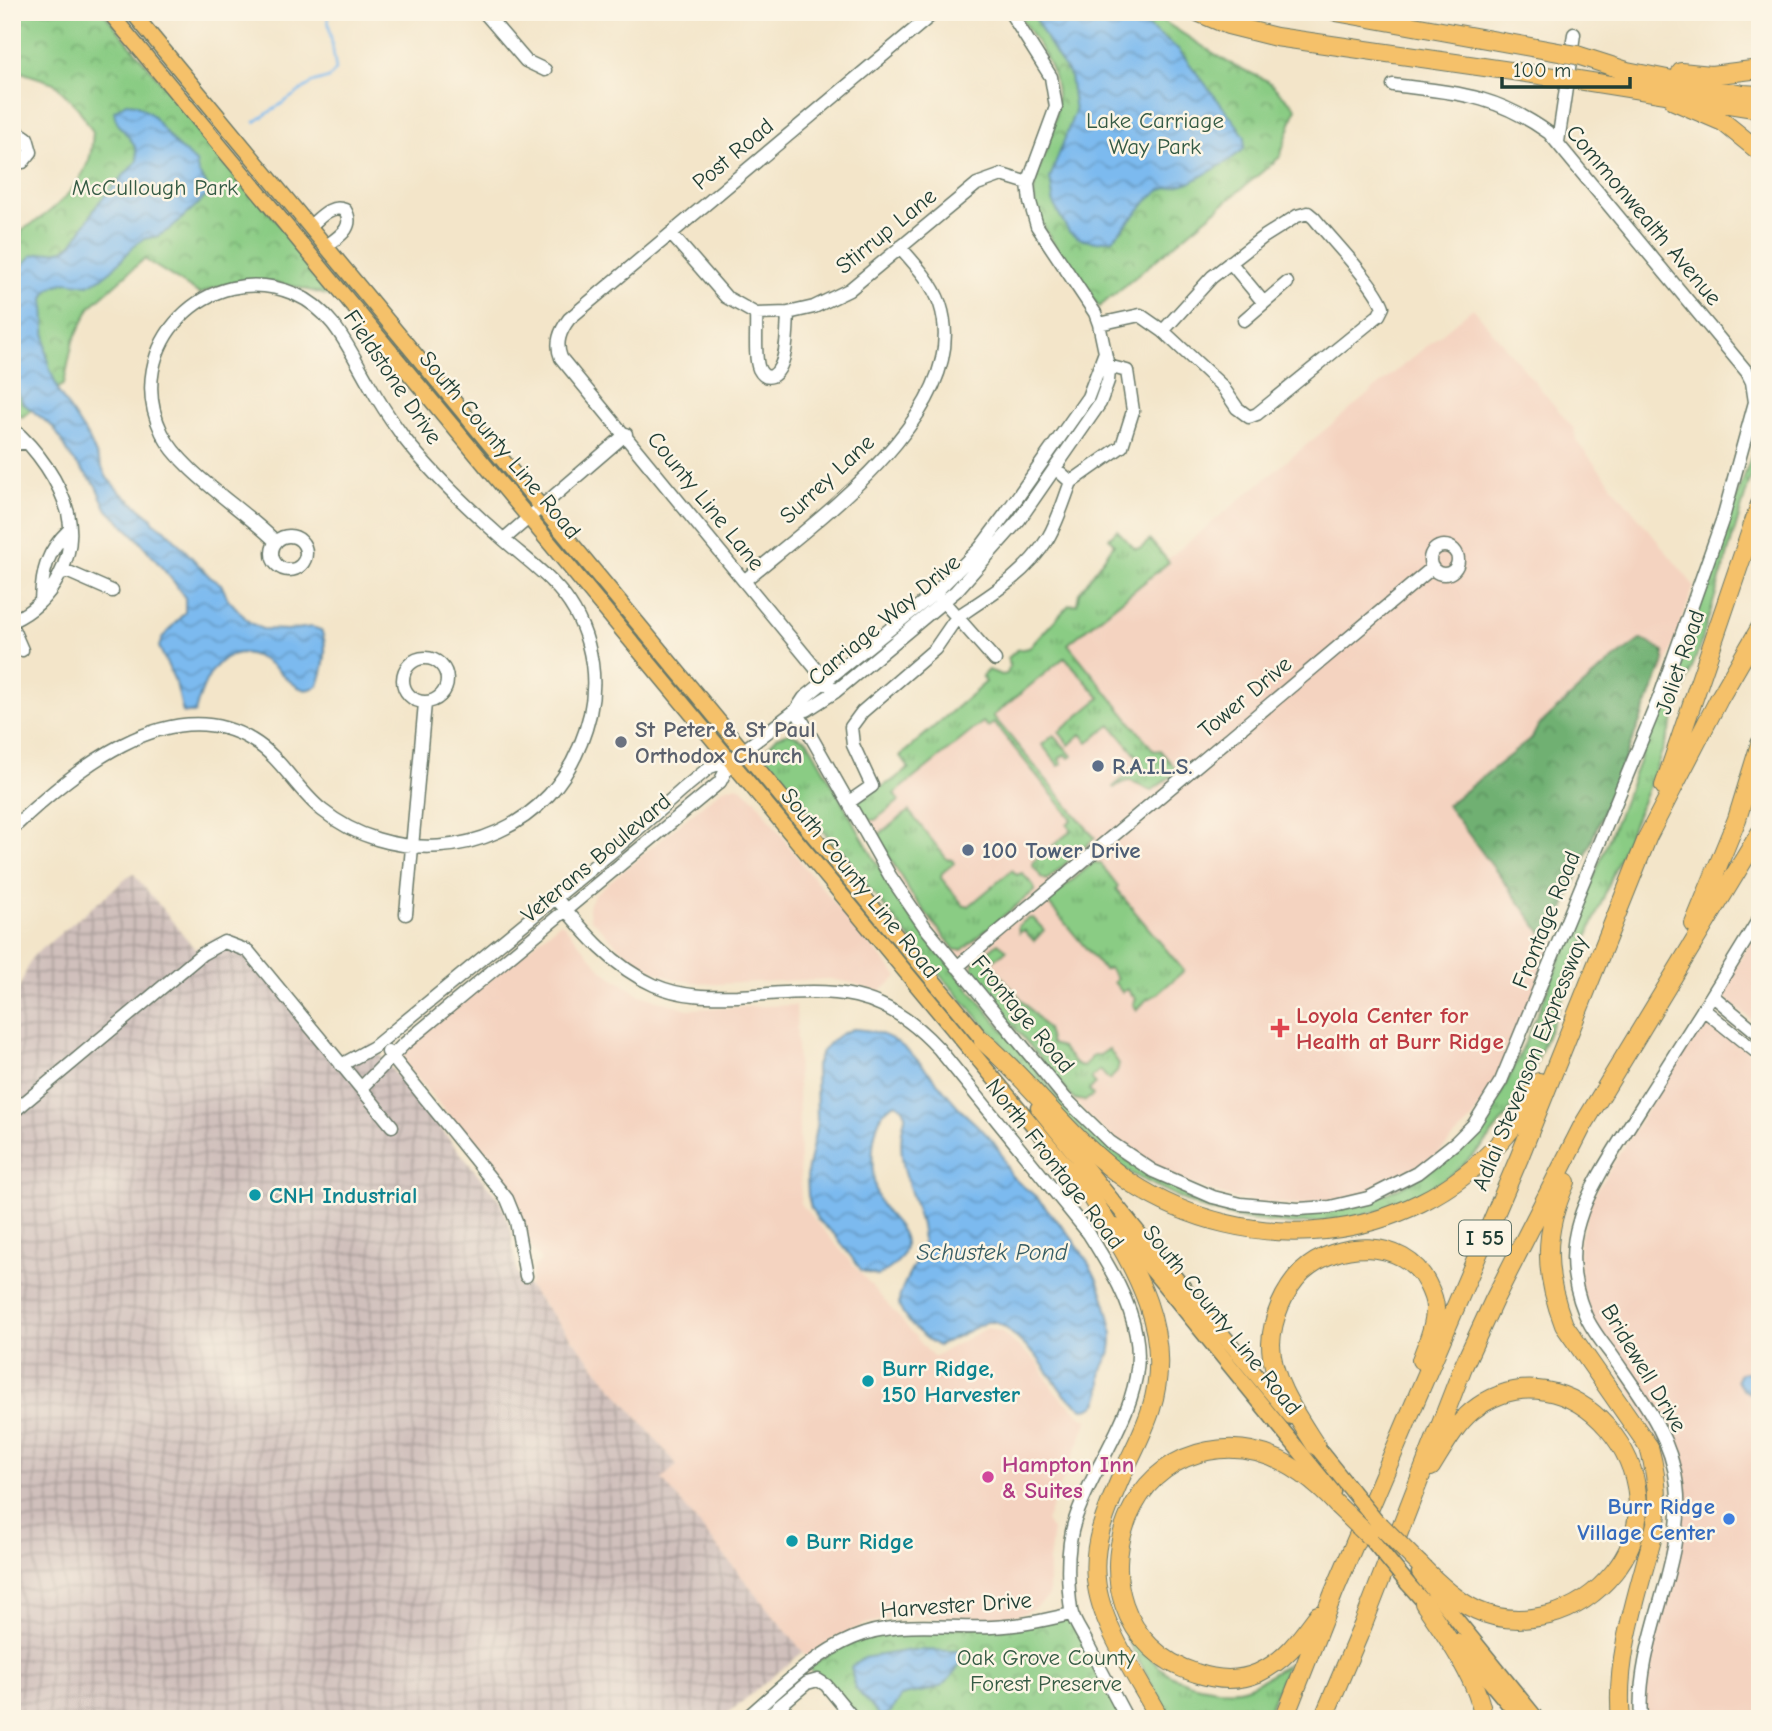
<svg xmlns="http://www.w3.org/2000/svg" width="1772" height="1731" viewBox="0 0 1772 1731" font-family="'Comic Neue',sans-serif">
<defs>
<pattern id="industrial-grid" width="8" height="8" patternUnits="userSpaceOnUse" patternTransform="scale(1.75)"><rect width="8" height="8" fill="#d0c0bc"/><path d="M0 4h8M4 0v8" fill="none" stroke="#a89d9a"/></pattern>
<pattern id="grass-tufts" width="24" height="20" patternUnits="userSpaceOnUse" patternTransform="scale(1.75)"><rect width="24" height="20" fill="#8acc84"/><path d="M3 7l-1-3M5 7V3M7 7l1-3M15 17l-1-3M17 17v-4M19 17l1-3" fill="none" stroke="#70a76d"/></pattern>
<pattern id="forest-crowns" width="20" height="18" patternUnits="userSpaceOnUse" patternTransform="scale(1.75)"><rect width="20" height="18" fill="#6fb072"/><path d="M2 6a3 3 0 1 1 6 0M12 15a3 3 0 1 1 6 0" fill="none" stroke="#5b905e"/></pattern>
<pattern id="park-crowns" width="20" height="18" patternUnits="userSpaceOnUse" patternTransform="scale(1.75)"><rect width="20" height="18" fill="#8acc84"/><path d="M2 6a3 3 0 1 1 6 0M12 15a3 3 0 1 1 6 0" fill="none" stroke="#70a76d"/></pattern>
<pattern id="water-waves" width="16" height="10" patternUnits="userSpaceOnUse" patternTransform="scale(1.75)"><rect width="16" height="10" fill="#7cbaef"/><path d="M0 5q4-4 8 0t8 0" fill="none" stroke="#6598c2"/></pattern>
</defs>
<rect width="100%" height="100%" fill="#fcf5e5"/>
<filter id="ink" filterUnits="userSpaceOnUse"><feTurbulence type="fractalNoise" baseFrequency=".0143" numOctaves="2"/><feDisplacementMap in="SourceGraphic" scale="14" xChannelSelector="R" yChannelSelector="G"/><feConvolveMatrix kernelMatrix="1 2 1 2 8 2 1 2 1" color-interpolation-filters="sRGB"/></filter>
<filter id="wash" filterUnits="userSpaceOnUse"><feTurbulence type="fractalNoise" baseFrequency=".00686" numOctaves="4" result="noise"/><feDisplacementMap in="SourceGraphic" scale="28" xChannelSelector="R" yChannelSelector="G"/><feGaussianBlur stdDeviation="1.57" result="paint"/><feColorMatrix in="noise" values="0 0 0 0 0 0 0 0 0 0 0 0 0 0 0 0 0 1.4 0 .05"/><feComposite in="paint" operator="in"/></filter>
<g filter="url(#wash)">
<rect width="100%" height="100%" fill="#f3e5c9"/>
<path fill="#f4d3c0" d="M1473,308L1574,429L1577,442L1694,586L1663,674L1641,647L1450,807L1559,933L1506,1060L1473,1118L1438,1154L1381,1188L1355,1197L1299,1205L1236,1199L1179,1180L1127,1150L1088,1116L973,980L904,890L861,814L888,789Z
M736,786L742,788L756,800L805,868L898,977L879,992L852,983L830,979L712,984L677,980L649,969L628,956L591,919L588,906L595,894L716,794L726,787Z
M561,922L603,971L640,995L688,1009L796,1005L801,1204L933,1357L987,1328L1001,1332L1038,1363L1055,1392L1081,1416L1088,1420L1046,1521L1053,1532L1049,1561V1596L1040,1604L1022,1614L988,1618L901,1616L866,1624L836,1637L808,1658L661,1478L677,1465L529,1287L533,1267L541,1261L526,1241L520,1212L505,1181L397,1055Z
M1760,926V1027L1719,994Z
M1705,1016L1760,1061V1719H1645V1697L1680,1477L1592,1321L1580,1286L1579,1244L1592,1198Z"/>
<path fill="url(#industrial-grid)" d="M133,873L195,949L214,938L233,936L252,947L337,1053L354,1054L371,1044L500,1201L511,1230L517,1273L677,1465L662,1479L803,1652L721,1719H12V1005L32,957Z"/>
<path fill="url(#grass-tufts)" stroke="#54845c" stroke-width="2" d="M1760,432V446L1702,640L1655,771L1534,1068L1507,1115L1482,1147L1455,1172L1426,1191L1390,1208L1342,1220L1294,1224L1245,1220L1198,1207L1118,1167L1059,1110L930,963L766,761L767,748L777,737L789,733L807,740L901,906L1069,1110C1183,1234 1372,1256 1486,1118C1498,1103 1506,1082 1515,1065C1533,1026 1549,986 1565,947C1636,777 1699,605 1760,432Z
M1117,530L1135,549L1141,548L1150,540L1169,562L1068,644L1154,751L1160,750L1178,771L1151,791C1135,784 1132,774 1114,788L1113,787L1142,762L1111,725L1088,742L1081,734L1069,745L1059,732L1100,698L1065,657L993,716L1095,838L1047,880L1042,878L1033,866L1034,861L1072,830L1067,824L1072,819L994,723L988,727L983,722L894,794L899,801L875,820H869L858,804L860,799L892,781L909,768L900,756L986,682L982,676L988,670L1002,675L1007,674L1010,666L1008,658L1017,650L1029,648L1069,605L1077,604L1079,593L1114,544L1109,538Z
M1054,735L1072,756L1069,758L1065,754L1059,759L1062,764L1059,766L1042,745Z
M909,811L947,859L952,860L954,863L942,873L941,878L964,906H969L1012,870L1017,875L1022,873L1034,886V891L962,950H955L911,894L877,836Z
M1094,862L1101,864L1118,886L1116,889L1184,971L1156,995L1147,999L1137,1010L1133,1004L1136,999L1127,989L1122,992L1114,982L1117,979L1109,968L1104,970L1049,904V900Z
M1033,918L1044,930L1034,941L1024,930L1019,933L1018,926L1027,919Z
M998,943L1007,950L990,963L1047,1029L1051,1044L1061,1047L1075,1063L1083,1067L1094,1055H1100L1109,1049L1119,1064L1117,1072L1109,1080L1100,1070L1091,1078L1096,1084L1089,1090L1093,1095L1085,1101L1074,1099L972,976L973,964Z
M1126,1633C1156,1663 1165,1682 1211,1688C1223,1690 1237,1691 1249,1686C1262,1681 1274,1672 1287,1665L1265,1719H1171L1125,1636Z"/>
<path fill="url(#forest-crowns)" stroke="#477653" stroke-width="2" d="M1640,640L1647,641L1664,652V662L1554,934L1542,933L1447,805L1532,738L1538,726L1606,665Z"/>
<path fill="url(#park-crowns)" stroke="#54845c" stroke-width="2" d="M12,12H103L341,299C290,286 250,269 200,294L144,259L91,306L73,341L64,384L22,417L12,410V280L22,230C50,214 77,191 89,160C92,151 92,141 93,132L78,108L54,83L12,69Z
M1017,12H1149L1229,63L1268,81L1296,108L1280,157L1099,307C1079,279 1037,230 1034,197C1033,179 1043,161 1048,145C1070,81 1050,64 1017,12Z
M1071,1614L1127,1719H854L808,1667L863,1634L968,1627Z"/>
<path fill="url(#water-waves)" stroke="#4e7c92" stroke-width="2" d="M1032,12H1127L1178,49L1237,125L1245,137L1244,149L1227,162L1191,182L1161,190L1150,198L1113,239L1096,242L1081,239L1069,232L1054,205L1050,178L1075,111L1070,76L1049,44Z
M126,103L136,104L152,115L175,144L196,162L198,172L211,192L170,229L158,236L144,239L136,244L112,270L103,277L88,285L67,282L57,285L48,290L44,299L46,352L49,366L59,393L89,439L107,478L120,492L151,517L154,523L165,529L210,577L221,584L228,599L249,622L262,629L288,630L312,627L321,630C329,647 324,668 318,686C313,688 309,691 303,689C292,686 282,673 273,666C228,632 205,672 195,713H183L176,683L159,647L162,638L185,612V598L174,582L139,540L106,508L95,484L72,459L54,428L23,403L12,380L14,295L16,279L22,266L33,255L64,250L73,243L99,202L137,161C139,136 115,132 114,111Z
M853,1029C870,1030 884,1033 898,1043C922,1060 943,1091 964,1113C975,1124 988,1133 997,1147C1004,1156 1005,1167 1011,1175C1017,1183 1028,1189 1035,1196C1061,1224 1086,1251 1100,1287C1106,1304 1115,1330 1111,1349C1109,1359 1100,1367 1101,1378C1101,1393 1102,1408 1083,1409L1064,1394L1037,1357L1005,1327L995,1322H986L938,1346C924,1338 906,1323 900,1308C894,1293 918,1263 922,1248C927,1225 906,1187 903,1163C901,1151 900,1138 903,1126C904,1121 907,1115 904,1110C903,1107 899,1105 896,1103C867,1112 869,1180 880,1203C887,1217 905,1227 905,1244C905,1260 890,1269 878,1276L862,1271L834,1234L818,1220L811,1208L808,1195L807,1173L817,1123L816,1066L821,1053L829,1043L841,1034Z
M1760,1371V1399L1742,1389L1737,1380L1740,1373Z
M911,1650L958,1651L964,1653C962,1661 958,1667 953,1674C937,1696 924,1688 901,1696L891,1712L881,1717L855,1688L851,1667L863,1658Z"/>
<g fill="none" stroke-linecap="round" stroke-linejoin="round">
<path stroke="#7cbaef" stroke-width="2.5" d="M255,122L312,83L329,78L336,70L327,12"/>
</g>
</g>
<g filter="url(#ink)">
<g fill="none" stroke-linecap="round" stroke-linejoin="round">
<defs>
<path id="minor" d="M484,12L526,61L545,70
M12,136L21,134L27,138L31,152L23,162L12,161
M1558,142L1574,34
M309,227C320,218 330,204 345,210C356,228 338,237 325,247
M671,234L726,297L756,314L788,313L814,307L849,290L977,184L1002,175L1028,183
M1230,262L1264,303
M756,314C757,327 754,358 759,369C762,375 766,378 772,376C788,368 787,329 788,313
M1244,320L1287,283
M1099,324L1140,315L1163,331L1212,277L1262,238L1297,216L1308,213L1314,218C1331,239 1375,284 1383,307L1379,315L1257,414L1249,417L1237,408L1222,386L1163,331
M12,428C37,449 60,482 68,513C78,557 52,603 12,621
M12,445L26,442
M1071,482L1122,446L1133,411L1127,371L1108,366
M272 553a17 17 0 1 1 34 0a17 17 0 1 1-34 0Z
M504,539L626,434
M1430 560a14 14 0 1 1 28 0a14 14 0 1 1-28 0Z
M64,570L112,591
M744,581C814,522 975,410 940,304C932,282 915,264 900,247
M41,601C42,571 47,551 69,530
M12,627L22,650
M403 680a22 22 0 1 1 44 0a22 22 0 1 1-44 0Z
M995,660L957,617C992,594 1026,574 1048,538C1058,521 1064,500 1071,482L1055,468
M835,692L561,358C555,343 560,331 569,319L935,12
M796,710L890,876L925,927L1065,1098L1110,1142L1153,1171L1213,1197L1241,1204L1298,1209L1330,1207L1368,1198L1417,1173L1455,1143L1474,1124L1501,1081L1661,693L1723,518L1755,402L1752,382L1747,372L1549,133C1495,94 1456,93 1393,85
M796,710H807L835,692L956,591L1019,520L1100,403L1108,381L1109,371L1099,324L1095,313L1037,226L1030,202L1028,183L1056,107L1051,77L1010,12
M849,802L872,786L853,745L851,727L862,712L935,649L957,617L940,598
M12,829C69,774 169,689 252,740C281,757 296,789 322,810C389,864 490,858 549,795C570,772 583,744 590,714C600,668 587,617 553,583C538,567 520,554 503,539C468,508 433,475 404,438C391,420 379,402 368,382C348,348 334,311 295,294C208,257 120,347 162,433C181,472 244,509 276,542
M556,898C584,932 613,967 654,985C681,997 710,997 738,996C823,991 875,979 939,1049L1089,1234C1108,1265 1130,1299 1136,1335C1149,1402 1094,1460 1075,1520C1066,1548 1067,1580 1071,1610C1073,1621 1082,1633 1087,1643C1100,1668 1113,1693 1127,1719
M406,914L425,703
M957,967L1432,568
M1713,996L1760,1035
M1703,1009L1760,1055
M388,1052L507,1199L516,1221L526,1276
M341,1065L374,1047L621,844L682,790L710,767L731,760L796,710L804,698L935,593L980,548L1007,512L1088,397L1105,352
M361,1088L403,1045L720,782L731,760
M12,1113L202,954L224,942L248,951L392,1126
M745,1719C778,1691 812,1655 853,1638C897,1619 945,1629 992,1627C1019,1626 1045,1620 1071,1614
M764,1719L807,1683L818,1680L826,1685L854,1719
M1641,1719C1635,1639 1687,1564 1677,1485C1671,1434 1639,1395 1611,1354C1602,1342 1591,1329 1585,1314C1573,1285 1569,1252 1579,1221C1589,1185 1625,1134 1645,1101C1684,1040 1723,979 1760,917"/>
<path id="major" d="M109,12L1094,1199
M132,12L990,1049
M1038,1108L1150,1247L1291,1417
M1116,1226L1333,1492
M1311,1440L1352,1491
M1419,1573L1537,1719
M1408,1584L1430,1609
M1456,1641L1521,1719"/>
<path id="highway" d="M1197,12L1228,25L1276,37L1560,78
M1336,12L1564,53
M1577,55L1627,71L1743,94L1760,95
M1681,72L1711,75L1760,69
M1572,79L1760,109
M1674,101L1723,122L1760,152
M1664,786L1760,504
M1694,924L1737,819L1760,744
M983,1041C1035,1086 1073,1144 1131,1183C1248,1259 1408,1247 1502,1140C1518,1123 1528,1102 1539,1082
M1566,1182C1543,1233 1544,1273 1564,1325L1649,1447C1656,1472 1659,1498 1656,1524C1641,1585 1614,1656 1621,1719
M1088,1192C1129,1259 1177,1327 1151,1409C1144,1432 1131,1455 1121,1477C1107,1510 1092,1542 1096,1579C1100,1625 1138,1678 1160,1719
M1316,1446C1297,1416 1271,1380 1271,1344C1272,1318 1284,1290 1302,1272C1336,1240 1404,1237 1427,1283C1431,1291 1435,1300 1435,1308C1435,1326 1427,1344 1421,1360
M1419,1564C1458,1605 1490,1629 1549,1615C1576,1608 1597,1593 1614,1572C1690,1478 1568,1335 1472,1411C1455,1425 1443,1448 1431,1467
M1424,1603C1444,1632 1481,1684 1483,1719
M1318,1615C1301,1638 1285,1661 1258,1673C1237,1682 1216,1680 1196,1673C1122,1651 1099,1569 1134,1505C1149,1477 1176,1457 1208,1451C1261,1440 1304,1469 1338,1506
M1284,1719L1334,1592L1519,1158L1648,836L1719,699L1760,628
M1323,1719L1363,1625L1463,1367L1494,1300L1582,1127L1760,833"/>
</defs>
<use href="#minor" stroke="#697868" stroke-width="15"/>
<use href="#major" stroke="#697868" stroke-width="17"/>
<use href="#highway" stroke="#697868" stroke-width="20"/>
<use href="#minor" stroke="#fff" stroke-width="12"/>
<use href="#major" stroke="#f5c16b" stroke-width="14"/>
<use href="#highway" stroke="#f5c16b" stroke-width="18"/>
<defs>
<path id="major-bridge" d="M1352,1491L1386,1533
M1362,1528L1408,1584"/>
<path id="highway-bridge" d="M1564,53L1577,55
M1560,78L1572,79
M1338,1506L1368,1535
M1379,1524L1419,1564"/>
</defs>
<use href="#major-bridge" stroke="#697868" stroke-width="17" stroke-linecap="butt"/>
<use href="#highway-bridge" stroke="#697868" stroke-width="20" stroke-linecap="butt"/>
<use href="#major-bridge" stroke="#f5c16b" stroke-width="14"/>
<use href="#highway-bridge" stroke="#f5c16b" stroke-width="18"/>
</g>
</g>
<circle fill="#6b7280" stroke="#fcf5e5" stroke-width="2.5" cx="621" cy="742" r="7"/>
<g fill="#5c6f8a" stroke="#fcf5e5" stroke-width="2.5">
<circle cx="1098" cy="766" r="7"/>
<circle cx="968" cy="850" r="7"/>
</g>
<path fill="#e0444e" stroke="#fcf5e5" stroke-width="2.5" d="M1276.5 1017.5h7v7h7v7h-7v7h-7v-7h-7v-7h7z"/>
<g fill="#0f9aa8" stroke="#fcf5e5" stroke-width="2.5">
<circle cx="255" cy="1195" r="7"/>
<circle cx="868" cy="1381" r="7"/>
<circle cx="792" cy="1541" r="7"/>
</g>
<circle fill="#d1479c" stroke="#fcf5e5" stroke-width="2.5" cx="988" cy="1477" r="7"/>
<circle fill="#3f7fe0" stroke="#fcf5e5" stroke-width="2.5" cx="1729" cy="1519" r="7"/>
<g text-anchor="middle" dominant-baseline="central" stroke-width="5" stroke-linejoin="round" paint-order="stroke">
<rect fill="#fcf5e5" stroke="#617469" stroke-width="2" x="1459" y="1220.5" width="52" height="35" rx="5"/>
<g font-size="21" font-weight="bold" fill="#1f3d34">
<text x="1485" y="1238">I 55</text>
</g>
<g font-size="23" fill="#345a44" stroke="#fcf5e5">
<text x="1155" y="120">Lake Carriage<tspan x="1155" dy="26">Way Park</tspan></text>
<text x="155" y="187">McCullough Park</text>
<text x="1046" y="1657">Oak Grove County<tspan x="1046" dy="26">Forest Preserve</tspan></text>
</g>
<g font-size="23" fill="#1f3d34" stroke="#fcf5e5">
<text transform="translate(733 154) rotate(-40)">Post Road</text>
<text transform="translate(1644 215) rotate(50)">Commonwealth Avenue</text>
<text transform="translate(886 231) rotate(-39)">Stirrup Lane</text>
<text transform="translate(393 377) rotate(56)">Fieldstone Drive</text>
<text transform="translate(500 445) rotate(50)">South County Line Road</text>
<text transform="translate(827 479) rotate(-43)">Surrey Lane</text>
<text transform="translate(706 501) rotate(51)">County Line Lane</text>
<text transform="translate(884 620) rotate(-40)">Carriage Way Drive</text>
<text transform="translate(1680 662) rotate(-71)">Joliet Road</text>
<text transform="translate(1245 697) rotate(-40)">Tower Drive</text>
<text transform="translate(596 858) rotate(-40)">Veterans Boulevard</text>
<text transform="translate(860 883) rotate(51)">South County Line Road</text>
<text transform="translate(1546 920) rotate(-68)">Frontage Road</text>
<text transform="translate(1023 1014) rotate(50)">Frontage Road</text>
<text transform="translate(1530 1063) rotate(-68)">Adlai Stevenson Expressway</text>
<text transform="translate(1055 1164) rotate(52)">North Frontage Road</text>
<text transform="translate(1222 1320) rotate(51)">South County Line Road</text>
<text transform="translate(1644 1368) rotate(59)">Bridewell Drive</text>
<text transform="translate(956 1605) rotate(-4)">Harvester Drive</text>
</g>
<g font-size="23" font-weight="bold" fill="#5b616d" stroke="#fcf5e5" text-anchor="start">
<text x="635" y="729">St Peter &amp; St Paul<tspan x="635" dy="26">Orthodox Church</tspan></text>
</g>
<g font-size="23" font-weight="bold" fill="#4e5e75" stroke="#fcf5e5" text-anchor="start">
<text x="1112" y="766">R.A.I.L.S.</text>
<text x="982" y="850">100 Tower Drive</text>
</g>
<g font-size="23" font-weight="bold" fill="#be3a42" stroke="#fcf5e5" text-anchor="start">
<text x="1296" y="1015">Loyola Center for<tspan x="1296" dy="26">Health at Burr Ridge</tspan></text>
</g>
<g font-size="23" font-weight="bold" fill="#0d838f" stroke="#fcf5e5" text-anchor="start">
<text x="269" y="1195">CNH Industrial</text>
<text x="882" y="1368">Burr Ridge,<tspan x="882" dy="26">150 Harvester</tspan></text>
<text x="806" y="1541">Burr Ridge</text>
</g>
<g font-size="23" font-weight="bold" fill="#b23c85" stroke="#fcf5e5" text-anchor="start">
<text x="1002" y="1464">Hampton Inn<tspan x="1002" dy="26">&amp; Suites</tspan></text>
</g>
<g font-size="23" font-weight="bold" fill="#366cbe" stroke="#fcf5e5" text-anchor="end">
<text x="1715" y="1506">Burr Ridge<tspan x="1715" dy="26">Village Center</tspan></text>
</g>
<g font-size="24" font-style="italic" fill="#365c63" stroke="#fcf5e5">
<text x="992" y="1252">Schustek Pond</text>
</g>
</g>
<rect width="1772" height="1731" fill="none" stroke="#fcf5e5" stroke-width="42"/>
<path d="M1502 77v10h128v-10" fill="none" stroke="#1f3d34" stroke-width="3.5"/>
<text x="1513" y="77" font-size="21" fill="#1f3d34" stroke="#fcf5e5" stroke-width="5" paint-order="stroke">100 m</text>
</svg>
